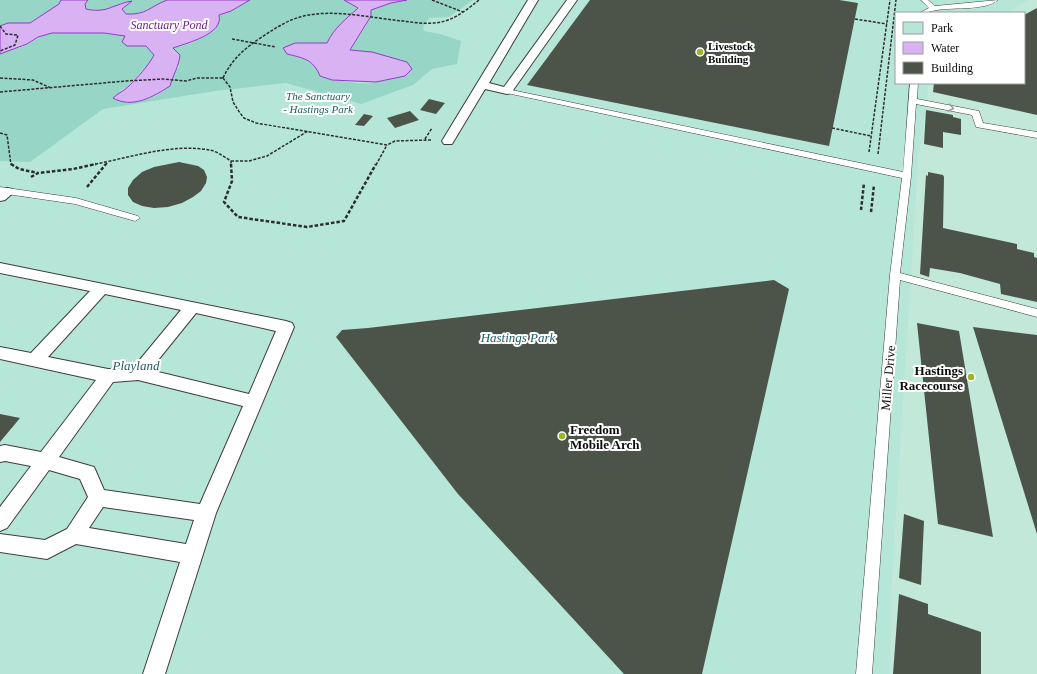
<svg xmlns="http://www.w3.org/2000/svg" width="1037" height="674" viewBox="0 0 1037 674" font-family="Georgia,serif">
<rect width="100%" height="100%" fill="#eafeeb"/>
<path fill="#b6e6d8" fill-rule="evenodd" d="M0,0H1037V674H0ZM896,13H1024V83H896Z"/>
<path fill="#97d6c7" d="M0,0H61L60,4L30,23H8L0,26Z
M88,0H167C149,7 147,15 126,14L122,8L131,1C123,2 119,5 112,8C104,11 94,10 86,9L85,4Z
M250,0H344L358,8C346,19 334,28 327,43H295L283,49L287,54C303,58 313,60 321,76C333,80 364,86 376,82C385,79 399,68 407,62L372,52L350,51L368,22L370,10L391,3L407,0H473L449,17L429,18L423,27L424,31L440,34L461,41L457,64L432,69L413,85L361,104L286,83L215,91L103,109L30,162L0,161V54L27,45L39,37L52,33H104L125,36L127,46H146L154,55L149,63L127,87L119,91L144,100L156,96L170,86L173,74L179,67L173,48L192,43L200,38L219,15L231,11Z"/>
<path fill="#c1e8d8" d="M1028,0H1037V674H890L891,593L918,160L929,83H1024V13H1006Z"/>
<path fill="#d8b2f3" stroke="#913dc6" d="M61,0H88L85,4L86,9C94,11 104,11 112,7C119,5 124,2 132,1L122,9L126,14C147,15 149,7 167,0H250L231,11L219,15C224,34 187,43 173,48L180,55C179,66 173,75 170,86C153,97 132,109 113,98C118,93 124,91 129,86C137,78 149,65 154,55L146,46H127L122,42L125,36L104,33H52L38,37L27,44L0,54V26L8,23H30L59,4Z
M344,0H407L391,3L371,10V16L350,50L372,52L407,62L412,69L405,76L376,82L332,80L320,76C313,59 303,58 287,54L283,48L295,43H327C334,28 346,19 358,8Z"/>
<path fill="#4c5348" d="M590,0H839L858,3L829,146L527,85Z
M1037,8V115L933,92L934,83H1024V15Z
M429,99L445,103L436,114L420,110Z
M926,110L953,115V117L961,119V135L943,132V148L924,144Z
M410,111L419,120L395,128L387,118Z
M364,114L373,116L364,126L355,125Z
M179,162L198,166L204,170L207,177L206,183L201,191L193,197L182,203L168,207L154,208L142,206L133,202L128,195V188L133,180L142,172L154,167Z
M928,172L943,175L944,177L943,228L1017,244V249L1034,253V257L1037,258V302L1001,294L1000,284L960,273L930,268L929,277L920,274L926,175L928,176Z
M774,280L789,289L702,674H624L458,494L336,337L342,330L368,328Z
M917,323L959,331L993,537L938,524Z
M973,327L1037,335V534Z
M0,414L20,418L0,442Z
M904,514L924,521L921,585L899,578Z
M899,594L928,604V614L981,632V674H893Z"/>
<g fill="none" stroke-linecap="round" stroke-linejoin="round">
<defs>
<path id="service" d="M921,0H928L935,6L998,0C985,11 954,7 937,10C930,11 926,13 919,13L929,8Z
M910,83H918L917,99L979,111L983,123L1037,132V138L976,127L972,115L916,104L911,176L900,273L1037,309V317L900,280L872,674H856L890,275L902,178L507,93L503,91L507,89L903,172Z
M0,187L76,198L138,216L140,218L135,221L75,204L0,193Z"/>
<path id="pedestrian" d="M528,0H538L489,83L504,87L567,0H577L511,93L507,94L485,89L452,144H444L442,141Z
M7,188L12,189L14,192L5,200L0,201V191Z
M0,263L286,321L292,323L294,327L216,513L165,674H143L180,562L76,544L47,559L0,552V534L45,540L67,529L88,497L80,479L49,470L7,528L0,531V507L31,466L5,461L0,462V446L5,445L41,452L96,380L0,359V347L31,353L90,291L0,273ZM105,294L181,310L133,368L108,369L48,357ZM196,313L276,331L249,394L150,370ZM138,380L243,406L200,504L104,490L94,467L59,457L113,382ZM103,507L194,520L186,544L89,528Z"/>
</defs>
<use href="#service" stroke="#3e3e3e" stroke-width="1"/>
<use href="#pedestrian" stroke="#3e3e3e" stroke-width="2"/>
<path stroke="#2d2d2d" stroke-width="1.5" stroke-dasharray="3 1.5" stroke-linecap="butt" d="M432,0L463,12
M855,19L887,24
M0,26L6,34L18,35L15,45L0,51
M232,39L276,47
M0,78L33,80L51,88
M223,78C232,59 245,48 262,37C274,29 286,21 300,17C332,8 370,18 403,21C417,23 431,25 445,21C458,17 469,8 479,0
M223,78L230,87L233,102L240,113L244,118L256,123L387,145L395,141L431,140
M0,92L126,81L163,79L186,81L197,78H223
M832,128L871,136
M0,133L7,135L11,165
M425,139L432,128
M869,152L890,0
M878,154L896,0
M231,161H249L267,156L308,131
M91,165C128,158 173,143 209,150C217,151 224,157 231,161V165
M105,165L108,162
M376,165L387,145"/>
<path stroke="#2d2d2d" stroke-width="2.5" stroke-dasharray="3.5 2" stroke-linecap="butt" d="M11,164L19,169L38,173
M231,164L232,181L224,202L238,217L307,227L344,221L376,164
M31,177L38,173L73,169L96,164
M87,187L106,164
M861,210L864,183
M871,212L874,185"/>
<use href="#service" fill="#fff" fill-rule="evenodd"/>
<use href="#pedestrian" fill="#fff" fill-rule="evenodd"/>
</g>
<defs><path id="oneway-chevron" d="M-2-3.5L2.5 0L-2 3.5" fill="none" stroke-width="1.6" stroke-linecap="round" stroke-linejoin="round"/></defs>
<use stroke="#9d9d9d" href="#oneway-chevron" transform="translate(951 108) rotate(11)"/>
<g fill="#9cb32b" stroke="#fff" stroke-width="1.5">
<circle cx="700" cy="52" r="4"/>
<circle cx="971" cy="377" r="4"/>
<circle cx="562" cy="436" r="4"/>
</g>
<g text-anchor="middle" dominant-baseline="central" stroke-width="4" stroke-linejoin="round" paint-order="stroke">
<g font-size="11" font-weight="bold" fill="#0b0b0b" stroke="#fff" text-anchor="start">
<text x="708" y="46">Livestock<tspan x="708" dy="13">Building</tspan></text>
</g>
<g font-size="11" font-style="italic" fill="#205e5f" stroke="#fff">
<text x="318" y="96">The Sanctuary<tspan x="318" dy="13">- Hastings Park</tspan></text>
</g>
<g font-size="12" font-style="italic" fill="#6b1c96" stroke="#fff">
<text x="169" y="25">Sanctuary Pond</text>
</g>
<g font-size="13" font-style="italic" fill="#205e5f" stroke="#fff">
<text x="518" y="337">Hastings Park</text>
<text x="136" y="365">Playland</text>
</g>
<g font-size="13" font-weight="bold" fill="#0b0b0b" stroke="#fff" text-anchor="end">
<text x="963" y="370">Hastings<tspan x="963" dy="15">Racecourse</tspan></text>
<text x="570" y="429" text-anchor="start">Freedom<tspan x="570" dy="15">Mobile Arch</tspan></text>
</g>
<g font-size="13" fill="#0b0b0b" stroke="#fff">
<text transform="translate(888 378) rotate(-85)">Miller Drive</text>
</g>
</g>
<rect x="895" y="12" width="130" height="72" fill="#ffffff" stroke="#9d9d9d"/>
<rect x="903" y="22" width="20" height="12" fill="#b6e6d8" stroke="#9d9d9d"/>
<text x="931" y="32" font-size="12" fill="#0b0b0b">Park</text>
<rect x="903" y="42" width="20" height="12" fill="#d8b2f3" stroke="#9d9d9d"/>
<text x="931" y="52" font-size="12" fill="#0b0b0b">Water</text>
<rect x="903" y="62" width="20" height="12" fill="#4c5348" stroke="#9d9d9d"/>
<text x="931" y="72" font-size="12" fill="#0b0b0b">Building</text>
</svg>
